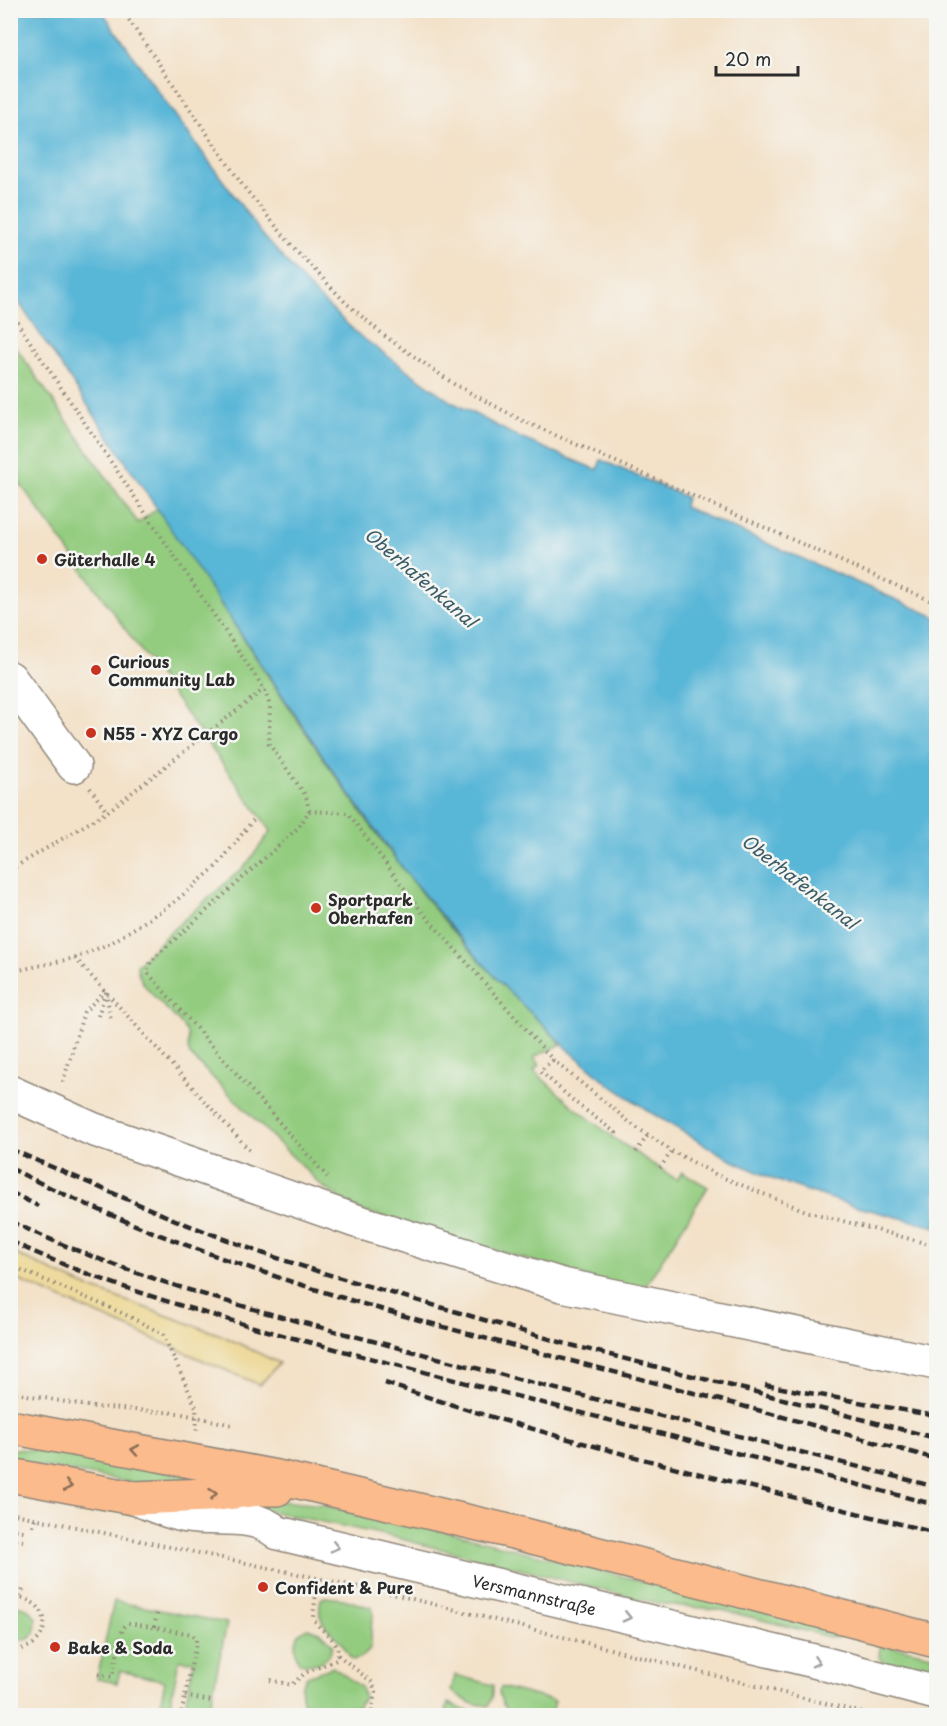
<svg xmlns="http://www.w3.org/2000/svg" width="947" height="1726" viewBox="0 0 947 1726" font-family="'Playpen Sans',sans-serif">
<rect width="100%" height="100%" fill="#f6f6f2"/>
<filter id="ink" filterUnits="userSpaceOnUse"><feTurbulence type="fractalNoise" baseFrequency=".0167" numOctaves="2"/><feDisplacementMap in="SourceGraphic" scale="12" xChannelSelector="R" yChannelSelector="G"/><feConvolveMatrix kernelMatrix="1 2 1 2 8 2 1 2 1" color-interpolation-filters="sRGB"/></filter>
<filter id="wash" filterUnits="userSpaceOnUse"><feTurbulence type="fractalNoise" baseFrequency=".008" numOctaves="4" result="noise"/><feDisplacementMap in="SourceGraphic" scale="24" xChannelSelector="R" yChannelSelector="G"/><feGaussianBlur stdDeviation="1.35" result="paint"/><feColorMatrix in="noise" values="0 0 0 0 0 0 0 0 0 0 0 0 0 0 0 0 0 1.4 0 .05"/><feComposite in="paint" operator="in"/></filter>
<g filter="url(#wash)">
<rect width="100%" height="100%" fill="#f3e1c8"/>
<path fill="#93cc7f" stroke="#5f7c55" stroke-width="1.5" d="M10,339L138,523L158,508C239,631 317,756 406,873C452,935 507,990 562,1044L534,1057L540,1065L534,1071L573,1106L618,1141L677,1180L682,1172L708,1187L641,1293L359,1210L323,1187L190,1055C186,1048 190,1040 187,1033C176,1012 136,989 137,965L170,932L246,865L271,831L11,471Z
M10,1449L69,1451L217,1482L135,1483L11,1461Z
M279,1501L314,1504L396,1519L840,1631V1637L834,1638L722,1610L662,1604L635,1598L385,1535L236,1504Z
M325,1597L344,1599L372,1608C375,1616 372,1620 371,1628C371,1646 375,1653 353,1660C348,1656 348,1653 345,1648C333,1629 314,1626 321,1599Z
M114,1601L227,1623L208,1715H183L194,1661L179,1660L168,1715H158L165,1681L120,1671L117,1683L97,1679Z
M10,1603L27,1608L36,1618L35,1633C28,1642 21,1641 11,1638Z
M308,1628L320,1632L333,1645C330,1662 315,1667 300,1663C292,1651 294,1632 308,1628Z
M883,1644L936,1656V1677L884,1664L879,1657L880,1646Z
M333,1667L361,1687L364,1698L358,1707H310L303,1702L301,1687L307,1676Z
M455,1675L493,1685V1695L489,1706L470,1703L451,1691Z
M501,1687L555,1701L551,1715C529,1716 502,1721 499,1691Z
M448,1703L464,1710L481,1712L484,1715H445Z"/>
<path fill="#eeda9e" stroke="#8c8264" stroke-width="1.5" d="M11,1252L82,1285L221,1335L279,1363L260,1385L11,1277Z"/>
<path fill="#59b6d7" stroke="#427081" stroke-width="1.5" d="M10,11H102L164,100L262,234L312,291L360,336L450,401L518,437L597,470L601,460L686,497L684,507L936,617V1227L850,1205L775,1180L729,1159L653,1114L609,1084L572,1053L508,991L459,937L407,874L333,771L11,291Z"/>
</g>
<g filter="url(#ink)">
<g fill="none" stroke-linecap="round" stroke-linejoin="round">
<defs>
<g id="minor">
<path d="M10,678L74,766"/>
<path d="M10,1092L92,1129L353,1220L562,1285L936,1363"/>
<path id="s1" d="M134,1498C151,1504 169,1513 187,1516C219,1521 252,1511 278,1533L814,1661L936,1693"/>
</g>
<path id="major" d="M10,1427L282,1478L517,1533L936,1641
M10,1475L133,1498L208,1495L258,1489H277"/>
</defs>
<use href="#minor" stroke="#8f867a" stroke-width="36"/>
<use href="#major" stroke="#8f867a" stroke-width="36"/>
<path stroke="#8f867a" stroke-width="4" stroke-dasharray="1.5 4.5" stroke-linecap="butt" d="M122,10L243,186L293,247L346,303L386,337L454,384L521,420L936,603
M10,312L264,689L270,706L269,744L306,796L309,811L299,827L151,961L147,972L330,1180
M90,788L107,812
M309,811L348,813L422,912L553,1060L633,1125L672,1151L719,1176L806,1211L936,1246
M10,870L107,812L264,689
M75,958L250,1151
M10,972L75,958L111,943L172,904L218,865L253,820
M106,992L111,1020
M98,1016L105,994
M553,1060L540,1071L576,1103L616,1133L613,1137
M63,1082L84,1012L105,991
M636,1152L648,1135
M660,1168L672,1151
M10,1265L124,1314L163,1334L196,1407L197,1433
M10,1392L94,1407L178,1413L233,1425
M10,1513L373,1590
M33,1526L35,1518
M10,1529L24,1531
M10,1539L23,1541
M389,1593L875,1716
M10,1595C20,1597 30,1600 37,1606C56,1625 35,1655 10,1648
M21,1597L23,1588
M154,1627L158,1610
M338,1655L373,1683L375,1693L371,1716
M98,1674L112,1677L123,1628L128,1623L192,1634L196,1639V1643L181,1716
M10,1675L15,1649
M270,1680L291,1685L305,1673L336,1660C345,1639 319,1634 313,1617L318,1578
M185,1696L211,1701"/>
<use href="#minor" stroke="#fff" stroke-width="33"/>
<use href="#major" stroke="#fbbb8c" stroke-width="33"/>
<path stroke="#2b2b2b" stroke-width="4.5" stroke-dasharray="9 4.5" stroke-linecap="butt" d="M10,1149L180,1222L262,1253L320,1272L563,1343L936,1438
M10,1168C193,1261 390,1314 587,1365C704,1395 820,1427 936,1459
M10,1192L38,1206
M10,1221C139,1283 278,1316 415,1352C589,1398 763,1442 936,1487
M10,1241C101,1284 196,1311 293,1338L936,1505
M385,1383C565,1444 752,1486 936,1533
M765,1385L936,1416"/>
</g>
<defs><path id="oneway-chevron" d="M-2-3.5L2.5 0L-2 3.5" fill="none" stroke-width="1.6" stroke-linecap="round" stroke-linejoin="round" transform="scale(1.5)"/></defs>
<g stroke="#896c57">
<use href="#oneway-chevron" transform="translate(135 1450) rotate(-170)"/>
<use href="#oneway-chevron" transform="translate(68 1486) rotate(10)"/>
<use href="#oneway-chevron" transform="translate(213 1494) rotate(-6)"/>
</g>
<g stroke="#a0a0a0">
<use href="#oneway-chevron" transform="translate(335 1547) rotate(13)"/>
<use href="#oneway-chevron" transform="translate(627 1617) rotate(13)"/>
<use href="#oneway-chevron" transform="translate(816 1662) rotate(14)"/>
</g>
</g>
<g fill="#c8321e" stroke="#f6f6f2" stroke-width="2">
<circle cx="42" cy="559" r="6"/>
<circle cx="96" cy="670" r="6"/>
<circle cx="91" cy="733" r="6"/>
<circle cx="316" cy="908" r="6"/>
<circle cx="263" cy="1587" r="6"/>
<circle cx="55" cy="1647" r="6"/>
</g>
<g text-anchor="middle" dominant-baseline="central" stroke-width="5" stroke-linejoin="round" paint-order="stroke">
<g font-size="16" font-weight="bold" fill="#2b2b2b" stroke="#f6f6f2" text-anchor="start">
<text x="54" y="559">Güterhalle 4</text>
<text x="108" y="661">Curious<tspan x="108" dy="18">Community Lab</tspan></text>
<text x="103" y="733">N55 - XYZ Cargo</text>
<text x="328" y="899">Sportpark<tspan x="328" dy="18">Oberhafen</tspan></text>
<text x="275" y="1587">Confident &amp; Pure</text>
<text x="67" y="1647">Bake &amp; Soda</text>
</g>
<g font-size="16" fill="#2b2b2b" stroke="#f6f6f2">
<text stroke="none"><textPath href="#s1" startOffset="414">Versmannstraße</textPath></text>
</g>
<g font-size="18" font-style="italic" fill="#3b5c67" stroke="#f6f6f2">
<text transform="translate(421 577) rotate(41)">Oberhafenkanal</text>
<text transform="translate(800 881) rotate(38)">Oberhafenkanal</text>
</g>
</g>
<rect width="947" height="1726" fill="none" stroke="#f6f6f2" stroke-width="36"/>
<path d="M716 66v9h82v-9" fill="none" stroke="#2b2b2b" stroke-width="3"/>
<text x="725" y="66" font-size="18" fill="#2b2b2b" stroke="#f6f6f2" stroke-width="4.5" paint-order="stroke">20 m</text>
</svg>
